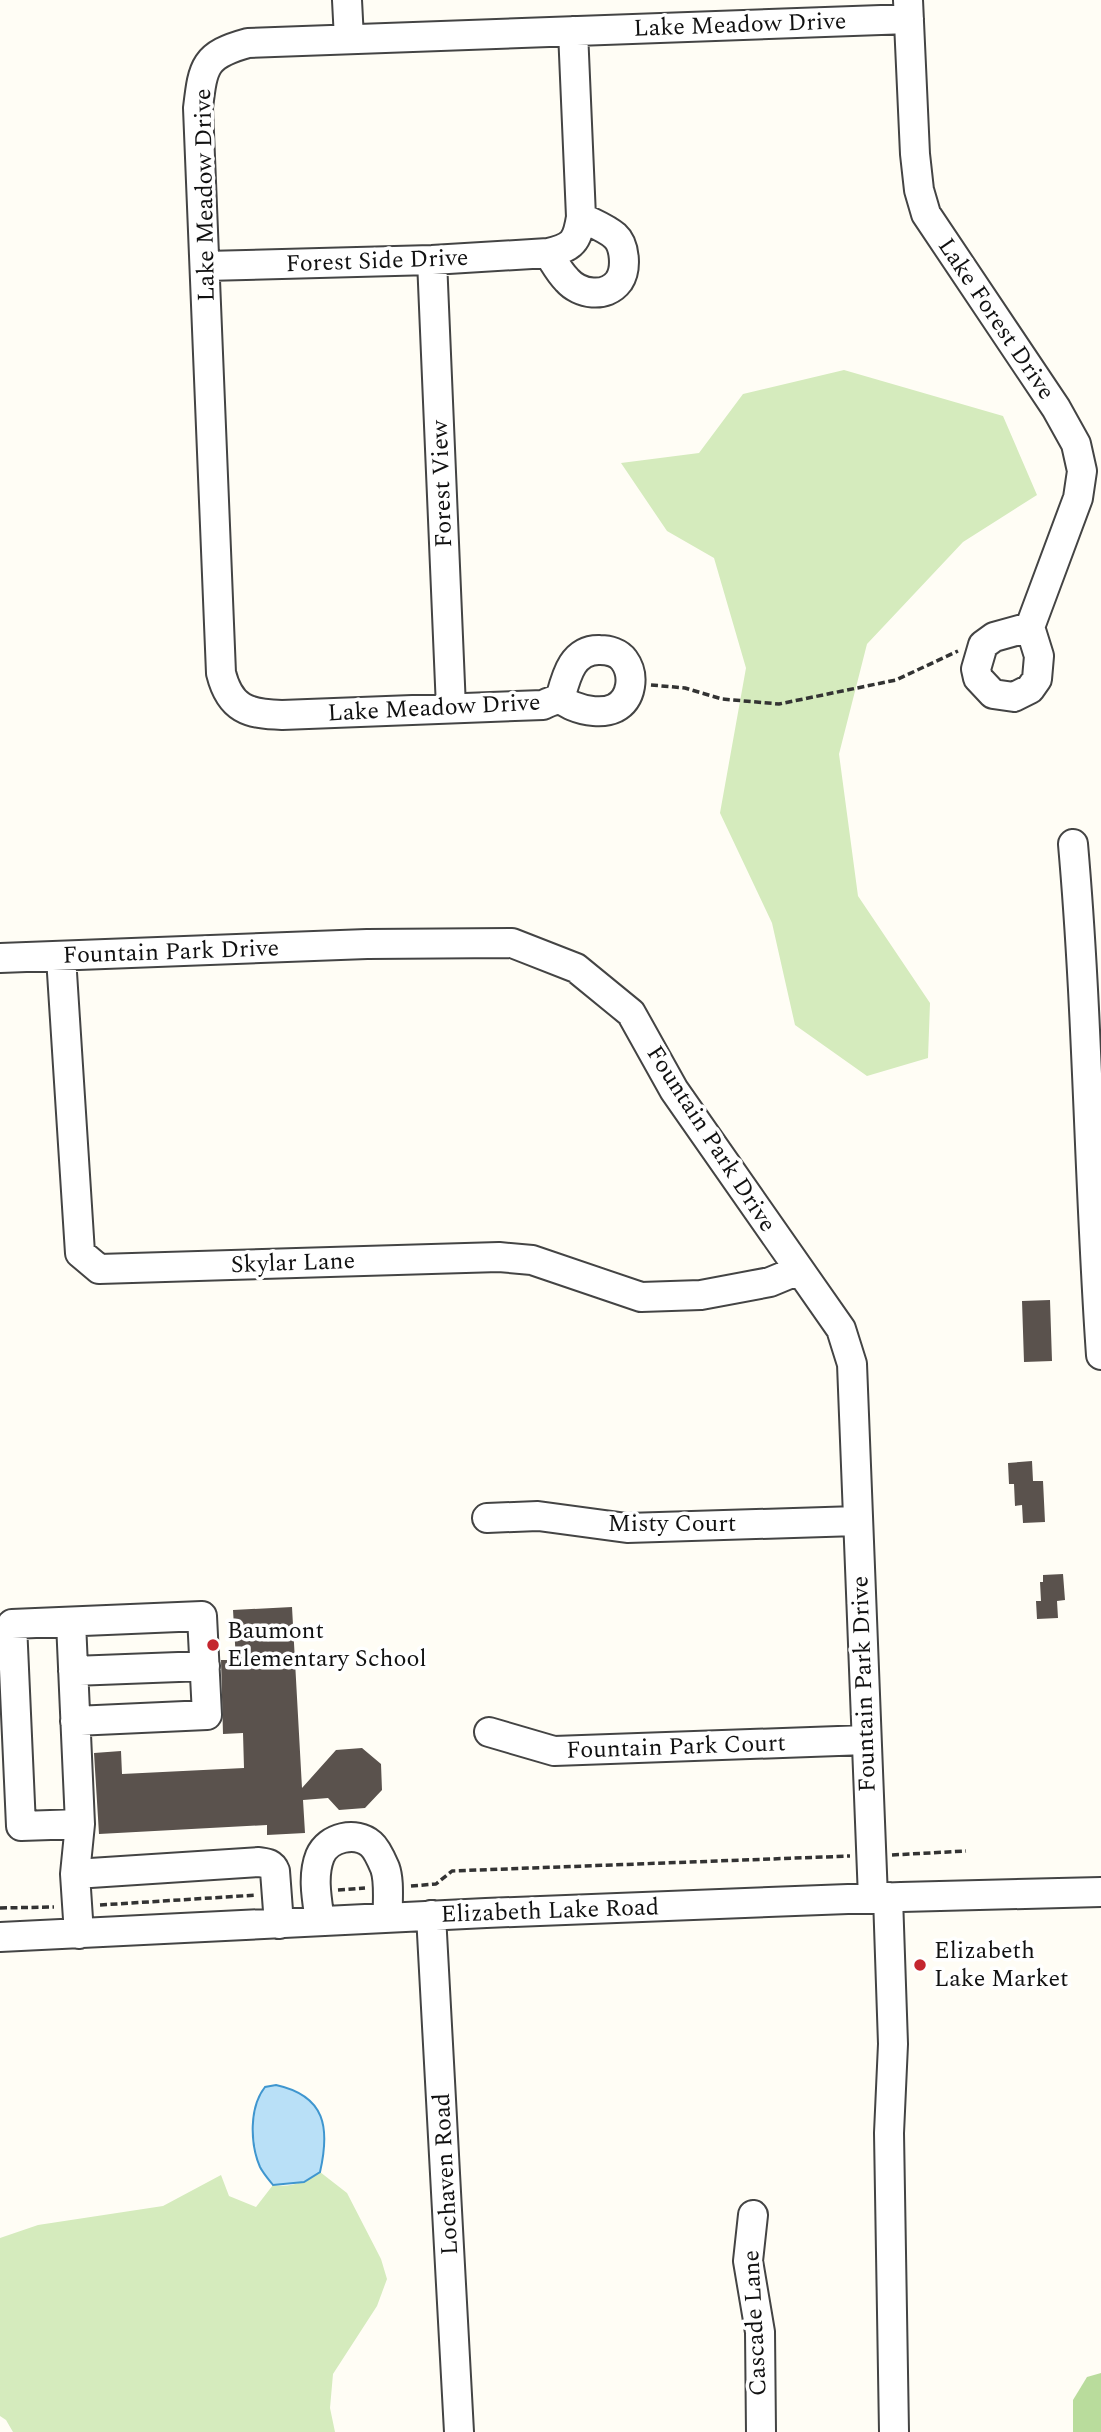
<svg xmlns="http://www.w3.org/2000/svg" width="1101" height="2432" viewBox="0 0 1101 2432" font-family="Spectral,serif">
<rect width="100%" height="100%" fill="#fffdf5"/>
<path fill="#d5ebbd" d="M844,370L1003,416L1037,495L963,542L867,644L839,754L858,896L930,1003L928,1058L867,1076L795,1025L772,923L720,813L746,668L714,558L667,531L621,463L699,453L743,394Z
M320,2172L347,2193L381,2259L387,2279L377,2306L333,2374L330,2408L335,2432H13L6,2420L0,2416V2238L38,2225L163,2206L221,2175L229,2196L256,2207L273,2185C292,2188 304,2182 320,2172Z"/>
<path fill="#b9dc9c" d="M1101,2373V2432H1073V2400L1087,2377Z"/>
<path fill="#b9e0f7" stroke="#3f96cf" stroke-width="2" d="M276,2085C326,2096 330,2128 320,2172L304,2182L273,2185C269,2180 263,2173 260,2167C250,2144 249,2107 265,2087Z"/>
<path fill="#5a524d" d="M1050,1300L1052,1361L1024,1362L1022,1301Z
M1032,1461L1033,1481H1043L1045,1522L1023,1523L1022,1505L1015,1506L1014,1484H1009L1008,1463Z
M1063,1574L1065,1600L1057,1601L1058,1618L1037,1619L1036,1601H1041L1040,1582H1043V1575Z
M292,1607L302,1788L336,1750L362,1748L381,1764L382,1790L365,1808L339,1810L328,1798L303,1800L305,1833L267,1835V1825L99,1834L94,1753L121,1751L122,1774L244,1768L243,1733L223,1734L221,1660H236L233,1610Z"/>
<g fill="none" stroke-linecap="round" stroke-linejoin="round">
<defs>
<path id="minor" d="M347,0L349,39
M908,0L915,154L919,190L926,214L1056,408L1076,444L1082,471L1078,498L1030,627L1039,656L1037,679L1030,689L1014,697L993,694L978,678L976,669L983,645L994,637L1030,627
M548,253C554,262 559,272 567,280C579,294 606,299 619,281C627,269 625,245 615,236C606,228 592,223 581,217
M432,260L451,708
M206,266L432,260L548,253C573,247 577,242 581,217L573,31
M560,699C566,677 572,649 600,650C609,650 619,653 624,660C635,675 632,699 615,708C603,714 585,711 573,706C568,704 564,700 558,700C554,700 547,703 543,705L282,715C248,714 230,709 221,673L198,108C203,66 204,55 248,43L909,19
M1073,844C1088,1014 1089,1185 1101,1355
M61,957L80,1253L99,1269L499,1257L532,1260L641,1297L701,1295L770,1282L799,1270
M0,958L367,944L512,943L576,968L631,1013L674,1090L841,1329L852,1364L873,1898
M487,1518L538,1516L627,1528L857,1521
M71,1622L80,1824L75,1874
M73,1671L205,1666
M75,1721L207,1715L202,1616L12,1624L21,1826L80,1824
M489,1732L554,1751L866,1740
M888,1897L893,2044L889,2133L894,2432
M431,1915L459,2432
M320,1921C317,1900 312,1876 320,1856C328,1837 356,1831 371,1844C377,1849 382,1861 385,1868C390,1882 387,1903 388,1917
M79,1934L75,1874L259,1862C266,1863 272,1863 275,1871L279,1924
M0,1937L486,1913L901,1897L1101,1892
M753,2215L748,2261L760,2332L761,2432"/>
</defs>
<use href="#minor" stroke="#444" stroke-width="32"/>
<path stroke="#333" stroke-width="3.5" stroke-dasharray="7 3.5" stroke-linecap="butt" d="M651,685L685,688L722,699L779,704L896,680L958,651
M892,1855L966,1851
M411,1886L436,1884L452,1871L850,1856
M338,1890L365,1888
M100,1905L257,1895
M0,1908L54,1907"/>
<use href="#minor" stroke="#fff" stroke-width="28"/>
</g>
<g fill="#c4262e" stroke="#fff" stroke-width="2.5">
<circle cx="213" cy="1645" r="7"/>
<circle cx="920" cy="1965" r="7"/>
</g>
<g text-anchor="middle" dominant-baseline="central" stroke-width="7" stroke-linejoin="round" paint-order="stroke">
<g font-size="24" fill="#111" stroke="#fff">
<text transform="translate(740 25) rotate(-2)">Lake Meadow Drive</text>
<text transform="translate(205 195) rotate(-91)">Lake Meadow Drive</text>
<text transform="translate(377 261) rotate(-2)">Forest Side Drive</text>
<text transform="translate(996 319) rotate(56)">Lake Forest Drive</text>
<text transform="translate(442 484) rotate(-92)">Forest View</text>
<text transform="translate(434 708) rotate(-3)">Lake Meadow Drive</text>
<text transform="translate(171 952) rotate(-2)">Fountain Park Drive</text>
<text transform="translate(711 1139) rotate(57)">Fountain Park Drive</text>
<text transform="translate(293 1263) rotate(-2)">Skylar Lane</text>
<text x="672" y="1524">Misty Court</text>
<text transform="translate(864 1684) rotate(-92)">Fountain Park Drive</text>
<text transform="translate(676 1747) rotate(-2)">Fountain Park Court</text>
<text transform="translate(550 1911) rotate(-2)">Elizabeth Lake Road</text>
<text transform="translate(446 2174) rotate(-93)">Lochaven Road</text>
<text transform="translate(755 2323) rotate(-93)">Cascade Lane</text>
</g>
<g font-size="24" fill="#111" stroke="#fff" text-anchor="start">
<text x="227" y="1631">Baumont<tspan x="227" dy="28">Elementary School</tspan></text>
<text x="934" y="1951">Elizabeth<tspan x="934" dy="28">Lake Market</tspan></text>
</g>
</g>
</svg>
